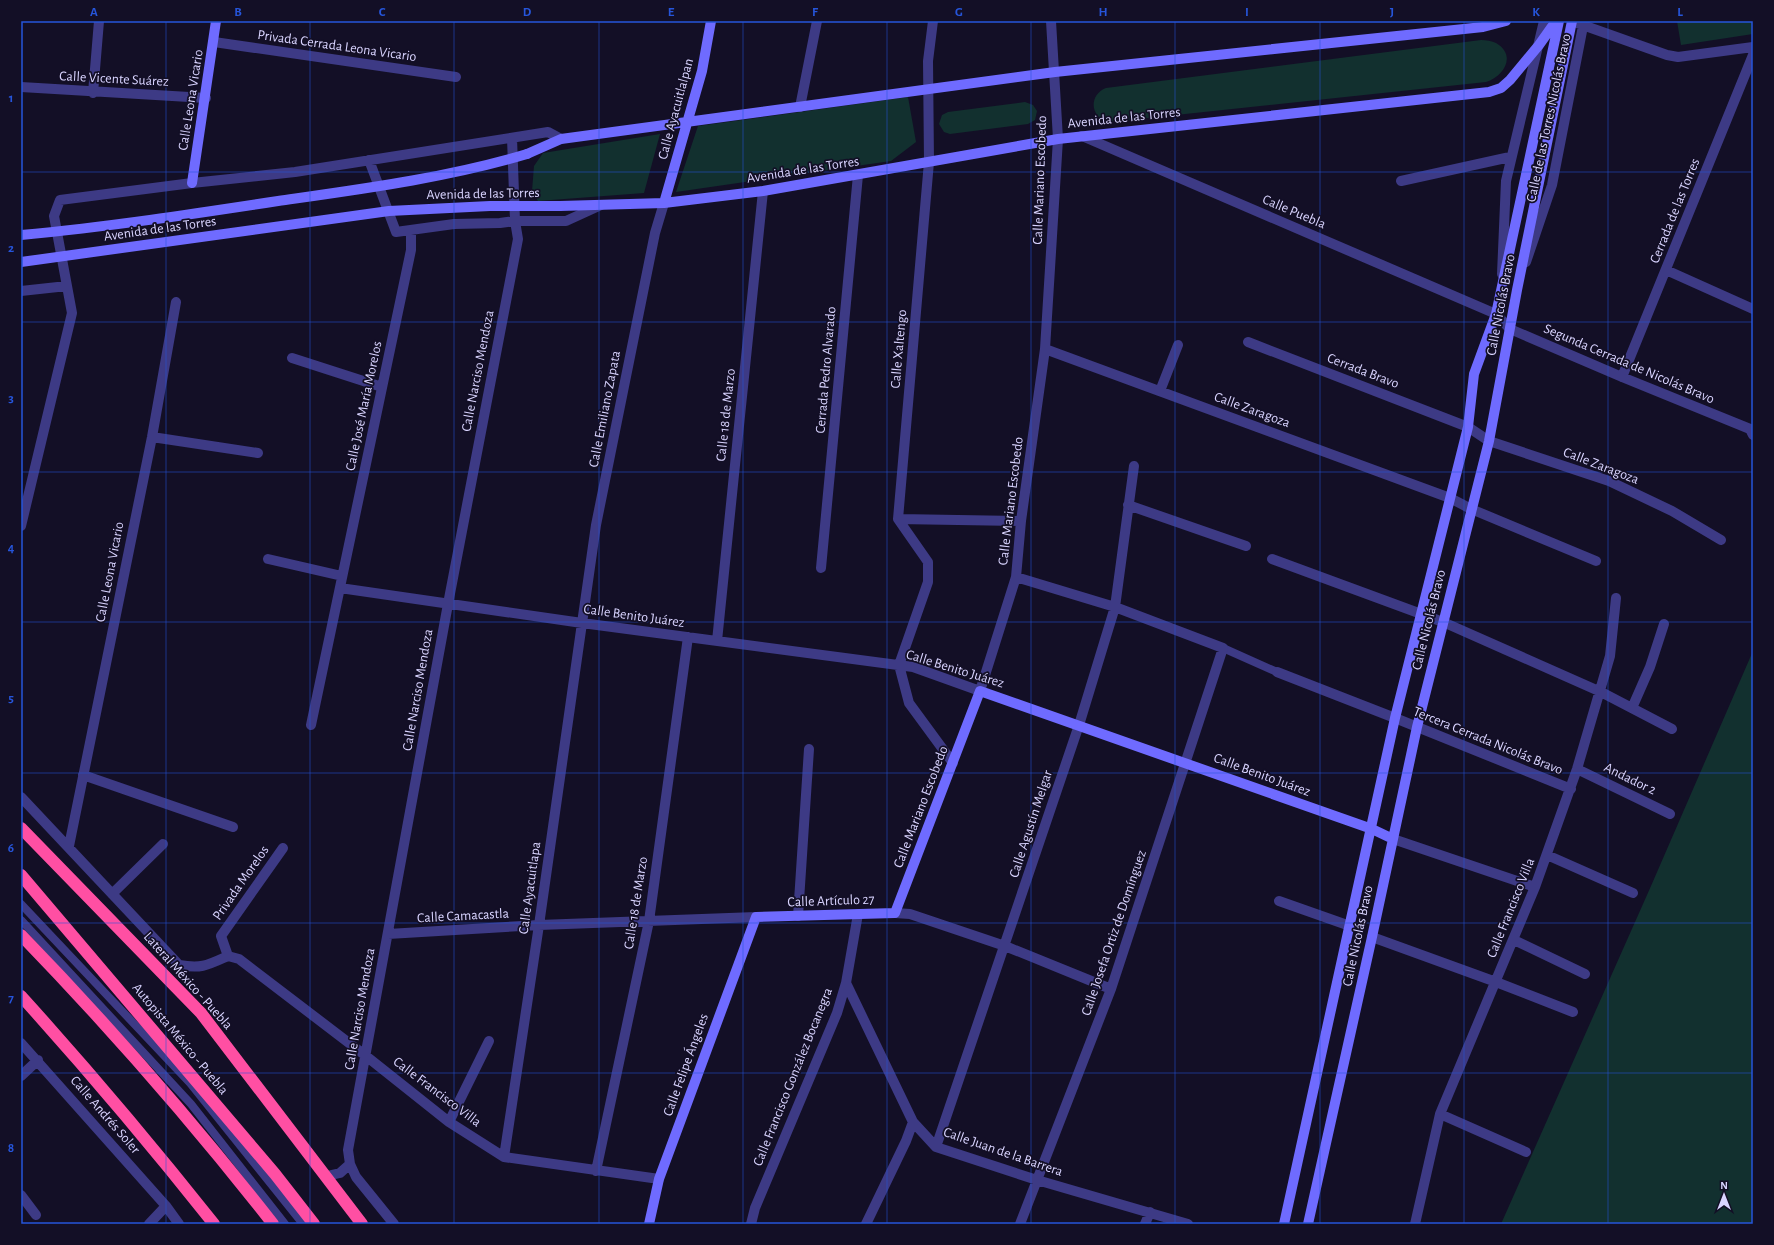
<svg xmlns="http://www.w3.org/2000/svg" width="1774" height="1245" viewBox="0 0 1774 1245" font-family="'Alegreya Sans',sans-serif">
<rect width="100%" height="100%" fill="#130f26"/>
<path fill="#12302f" d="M1677,21H1753V34L1681,45Z
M1481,40C1486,40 1492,41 1496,43C1517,55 1504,77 1486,82L1110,122C1090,119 1088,95 1106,88Z
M908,97L916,142L891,161L676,192L698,126Z
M1025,102L1033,105L1037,111L1035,120L1028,124L950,134L944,132L939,124L942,115L948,112Z
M660,134L644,193L538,201L532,191L534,166L543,153Z
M1753,651V1224H1501L1651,886Z"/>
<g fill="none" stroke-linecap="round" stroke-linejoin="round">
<path stroke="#3d3a85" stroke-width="8" d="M1223,648L1277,672
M21,904L190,1083L303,1224
M21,920L191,1104L285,1224"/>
<path stroke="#3d3a85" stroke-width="10" d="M933,21L928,61L929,162L898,519L928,562V582L899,665L909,703L953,763
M1577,23L1667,55L1678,57L1753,47
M214,42L456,77
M21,87L206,98
M93,93L99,21
M800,107L817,21
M1082,136L1496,314L1510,329L1622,377L1750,429L1753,435
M369,160L396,232L454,224L500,223L515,221H566L601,205
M1401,181L1510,157
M1526,262L1552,185L1584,21
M1666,270L1753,309
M1502,274L1506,181L1544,21
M21,291L67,286
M1248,342L1468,427L1489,441L1609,481L1672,511L1721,540
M1045,349L1450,498L1471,509L1596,561
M292,358L382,387
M1622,377L1753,55
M1160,391L1178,345
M152,437L258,453
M1128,505L1246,546
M898,519L1021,521
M21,526L72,313L54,216L60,200L192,183L295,172L548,132L561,139
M268,559L342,576
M1272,559L1443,622L1601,692L1672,729
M821,568L858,175
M1016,577L1115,607L1223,648L1111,989L1020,1224
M340,588L582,623L913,667L980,691L1016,577L1021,521L1045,349L1058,139L1051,21
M717,641L763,191
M1277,672L1395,718L1571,789
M1632,708L1650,667L1664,624
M311,725L411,250V230
M1577,769L1670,814
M83,775L233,827
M21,797L179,965C202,969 208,965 228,956
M1393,839L1535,887
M69,846L152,437L176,302
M1547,855L1633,893
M112,894L163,844
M1279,901L1350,926
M895,913L910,914L1005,946L1111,989
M798,916L809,749
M388,934L539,925L756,917
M1372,937L1496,982L1573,1012
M1514,940L1585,974
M228,956L239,959L366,1056L449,1122L504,1157L659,1179
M228,956L221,936L283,848
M846,983L913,1122L936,1147L1037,1180L1188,1224
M21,1043L166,1206L179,1224
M21,1076L38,1060
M1440,1114L1526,1152
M449,1122L489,1041
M936,1147L1079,725L1115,607L1134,466
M504,1157L539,925L596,525L655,233L664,203
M596,1171L649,921L688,637
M327,1176L340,1173L350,1164
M21,1195L36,1215
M149,1224L166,1206
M394,1224L356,1177L350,1164L348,1150L448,604L518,239L515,221L512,138
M751,1224L755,1208L837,1013L846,983L858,914
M866,1224L906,1141L913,1122
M1145,1224L1150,1212
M1415,1224L1440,1114L1535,887L1577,769L1610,656L1616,598"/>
<path stroke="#6f6bff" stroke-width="10" d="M527,154L561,139L1055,72L1483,27L1506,21
M192,183L216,21
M664,203L702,71L711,21
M560,206L664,203L763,191L1058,139L1489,92L1501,88L1510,80L1539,45L1556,21
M649,1224L659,1179L756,917L895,913L980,691L1372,829L1393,839
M1284,1224L1395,718L1468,427L1474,374L1496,314L1559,21
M1308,1224L1372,937L1417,727L1489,441L1517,290L1572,21"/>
<path stroke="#ff4fa3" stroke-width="12" d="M21,828L201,1013L362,1224
M21,875L275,1174L314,1224
M21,935C110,1027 194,1123 273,1224
M21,996C88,1070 152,1146 214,1224"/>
<path stroke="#6f6bff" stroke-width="10" d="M21,235C107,227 193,214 278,201C362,189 446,178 527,154
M21,262L389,211L490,206H560"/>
</g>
<path fill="none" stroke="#2655da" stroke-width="1" stroke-opacity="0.55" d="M166,21V1224M310,21V1224M454,21V1224M599,21V1224M743,21V1224M887,21V1224M1031,21V1224M1175,21V1224M1320,21V1224M1464,21V1224M1608,21V1224M21,172H1753M21,322H1753M21,472H1753M21,622H1753M21,773H1753M21,923H1753M21,1073H1753"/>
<g text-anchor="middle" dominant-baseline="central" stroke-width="3.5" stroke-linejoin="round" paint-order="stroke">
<g font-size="14" fill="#d9d4ff" stroke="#130f26">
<text transform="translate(337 46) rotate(8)">Privada Cerrada Leona Vicario</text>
<text transform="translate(114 79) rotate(3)">Calle Vicente Suárez</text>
<text transform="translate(191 100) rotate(-81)">Calle Leona Vicario</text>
<text transform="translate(676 109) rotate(-75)">Calle Ayacuitlalpan</text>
<text transform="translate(1124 118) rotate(-6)">Avenida de las Torres</text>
<text transform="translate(1549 118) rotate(-78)">Calle de las Torres Nicolás Bravo</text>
<text transform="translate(803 170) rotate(-9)">Avenida de las Torres</text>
<text transform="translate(1040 180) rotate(-88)">Calle Mariano Escobedo</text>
<text transform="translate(483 194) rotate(-1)">Avenida de las Torres</text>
<text transform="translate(1675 211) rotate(-68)">Cerrada de las Torres</text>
<text transform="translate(1294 212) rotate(23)">Calle Puebla</text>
<text transform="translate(160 229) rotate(-8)">Avenida de las Torres</text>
<text transform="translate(1501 305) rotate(-79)">Calle Nicolás Bravo</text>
<text transform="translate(899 349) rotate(-85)">Calle Xaltengo</text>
<text transform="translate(1629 364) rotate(23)">Segunda Cerrada de Nicolás Bravo</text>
<text transform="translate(826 370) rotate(-85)">Cerrada Pedro Alvarado</text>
<text transform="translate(478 371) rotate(-79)">Calle Narciso Mendoza</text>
<text transform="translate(1363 371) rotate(21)">Cerrada Bravo</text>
<text transform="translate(364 406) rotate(-78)">Calle José María Morelos</text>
<text transform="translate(605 409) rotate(-79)">Calle Emiliano Zapata</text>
<text transform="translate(1252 410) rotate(20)">Calle Zaragoza</text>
<text transform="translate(726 415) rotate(-84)">Calle 18 de Marzo</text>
<text transform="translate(1601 466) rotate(21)">Calle Zaragoza</text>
<text transform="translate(1011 501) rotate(-83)">Calle Mariano Escobedo</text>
<text transform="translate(110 572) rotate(-79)">Calle Leona Vicario</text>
<text transform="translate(634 616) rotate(8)">Calle Benito Juárez</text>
<text transform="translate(1429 620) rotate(-76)">Calle Nicolás Bravo</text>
<text transform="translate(955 669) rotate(17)">Calle Benito Juárez</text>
<text transform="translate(418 690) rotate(-80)">Calle Narciso Mendoza</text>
<text transform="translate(1488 741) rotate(22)">Tercera Cerrada Nicolás Bravo</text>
<text transform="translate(1262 775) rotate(20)">Calle Benito Juárez</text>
<text transform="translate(1630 779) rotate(26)">Andador 2</text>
<text transform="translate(921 807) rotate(-69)">Calle Mariano Escobedo</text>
<text transform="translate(1031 824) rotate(-72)">Calle Agustín Melgar</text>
<text transform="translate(241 883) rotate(-55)">Privada Morelos</text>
<text transform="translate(530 888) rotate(-82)">Calle Ayacuitlapa</text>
<text transform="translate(831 901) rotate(-2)">Calle Artículo 27</text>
<text transform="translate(636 903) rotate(-81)">Calle 18 de Marzo</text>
<text transform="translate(1511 908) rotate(-68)">Calle Francisco Villa</text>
<text transform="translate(463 916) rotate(-3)">Calle Camacastla</text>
<text transform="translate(1114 933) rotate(-71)">Calle Josefa Ortiz de Domínguez</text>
<text transform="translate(1358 936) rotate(-78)">Calle Nicolás Bravo</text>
<text transform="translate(188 981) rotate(48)">Lateral México - Puebla</text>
<text transform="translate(360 1009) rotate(-80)">Calle Narciso Mendoza</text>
<text transform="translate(180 1039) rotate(50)">Autopista México - Puebla</text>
<text transform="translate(686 1065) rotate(-70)">Calle Felipe Ángeles</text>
<text transform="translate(793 1077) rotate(-68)">Calle Francisco González Bocanegra</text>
<text transform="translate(437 1092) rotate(37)">Calle Francisco Villa</text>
<text transform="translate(105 1115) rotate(49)">Calle Andrés Soler</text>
<text transform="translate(1003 1152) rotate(19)">Calle Juan de la Barrera</text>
</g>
</g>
<rect width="1774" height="1245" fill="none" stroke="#130f26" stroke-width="44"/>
<g transform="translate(1724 1195)" stroke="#130f26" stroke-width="3" paint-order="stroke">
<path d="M0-3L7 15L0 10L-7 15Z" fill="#d9d4ff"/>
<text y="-6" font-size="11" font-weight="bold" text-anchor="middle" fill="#d9d4ff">N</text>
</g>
<rect x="22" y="22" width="1730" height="1201" fill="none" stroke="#2655da" stroke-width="1.5"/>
<g font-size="13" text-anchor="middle" font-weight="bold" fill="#2655da">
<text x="94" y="16">A</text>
<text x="238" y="16">B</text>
<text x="382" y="16">C</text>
<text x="527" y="16">D</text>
<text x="671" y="16">E</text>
<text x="815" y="16">F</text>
<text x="959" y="16">G</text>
<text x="1103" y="16">H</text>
<text x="1247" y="16">I</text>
<text x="1392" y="16">J</text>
<text x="1536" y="16">K</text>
<text x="1680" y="16">L</text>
<text x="11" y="102">1</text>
<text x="11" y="252">2</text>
<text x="11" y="402">3</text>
<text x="11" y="552">4</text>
<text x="11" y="702">5</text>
<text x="11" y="852">6</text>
<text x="11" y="1002">7</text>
<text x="11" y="1152">8</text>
</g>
</svg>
